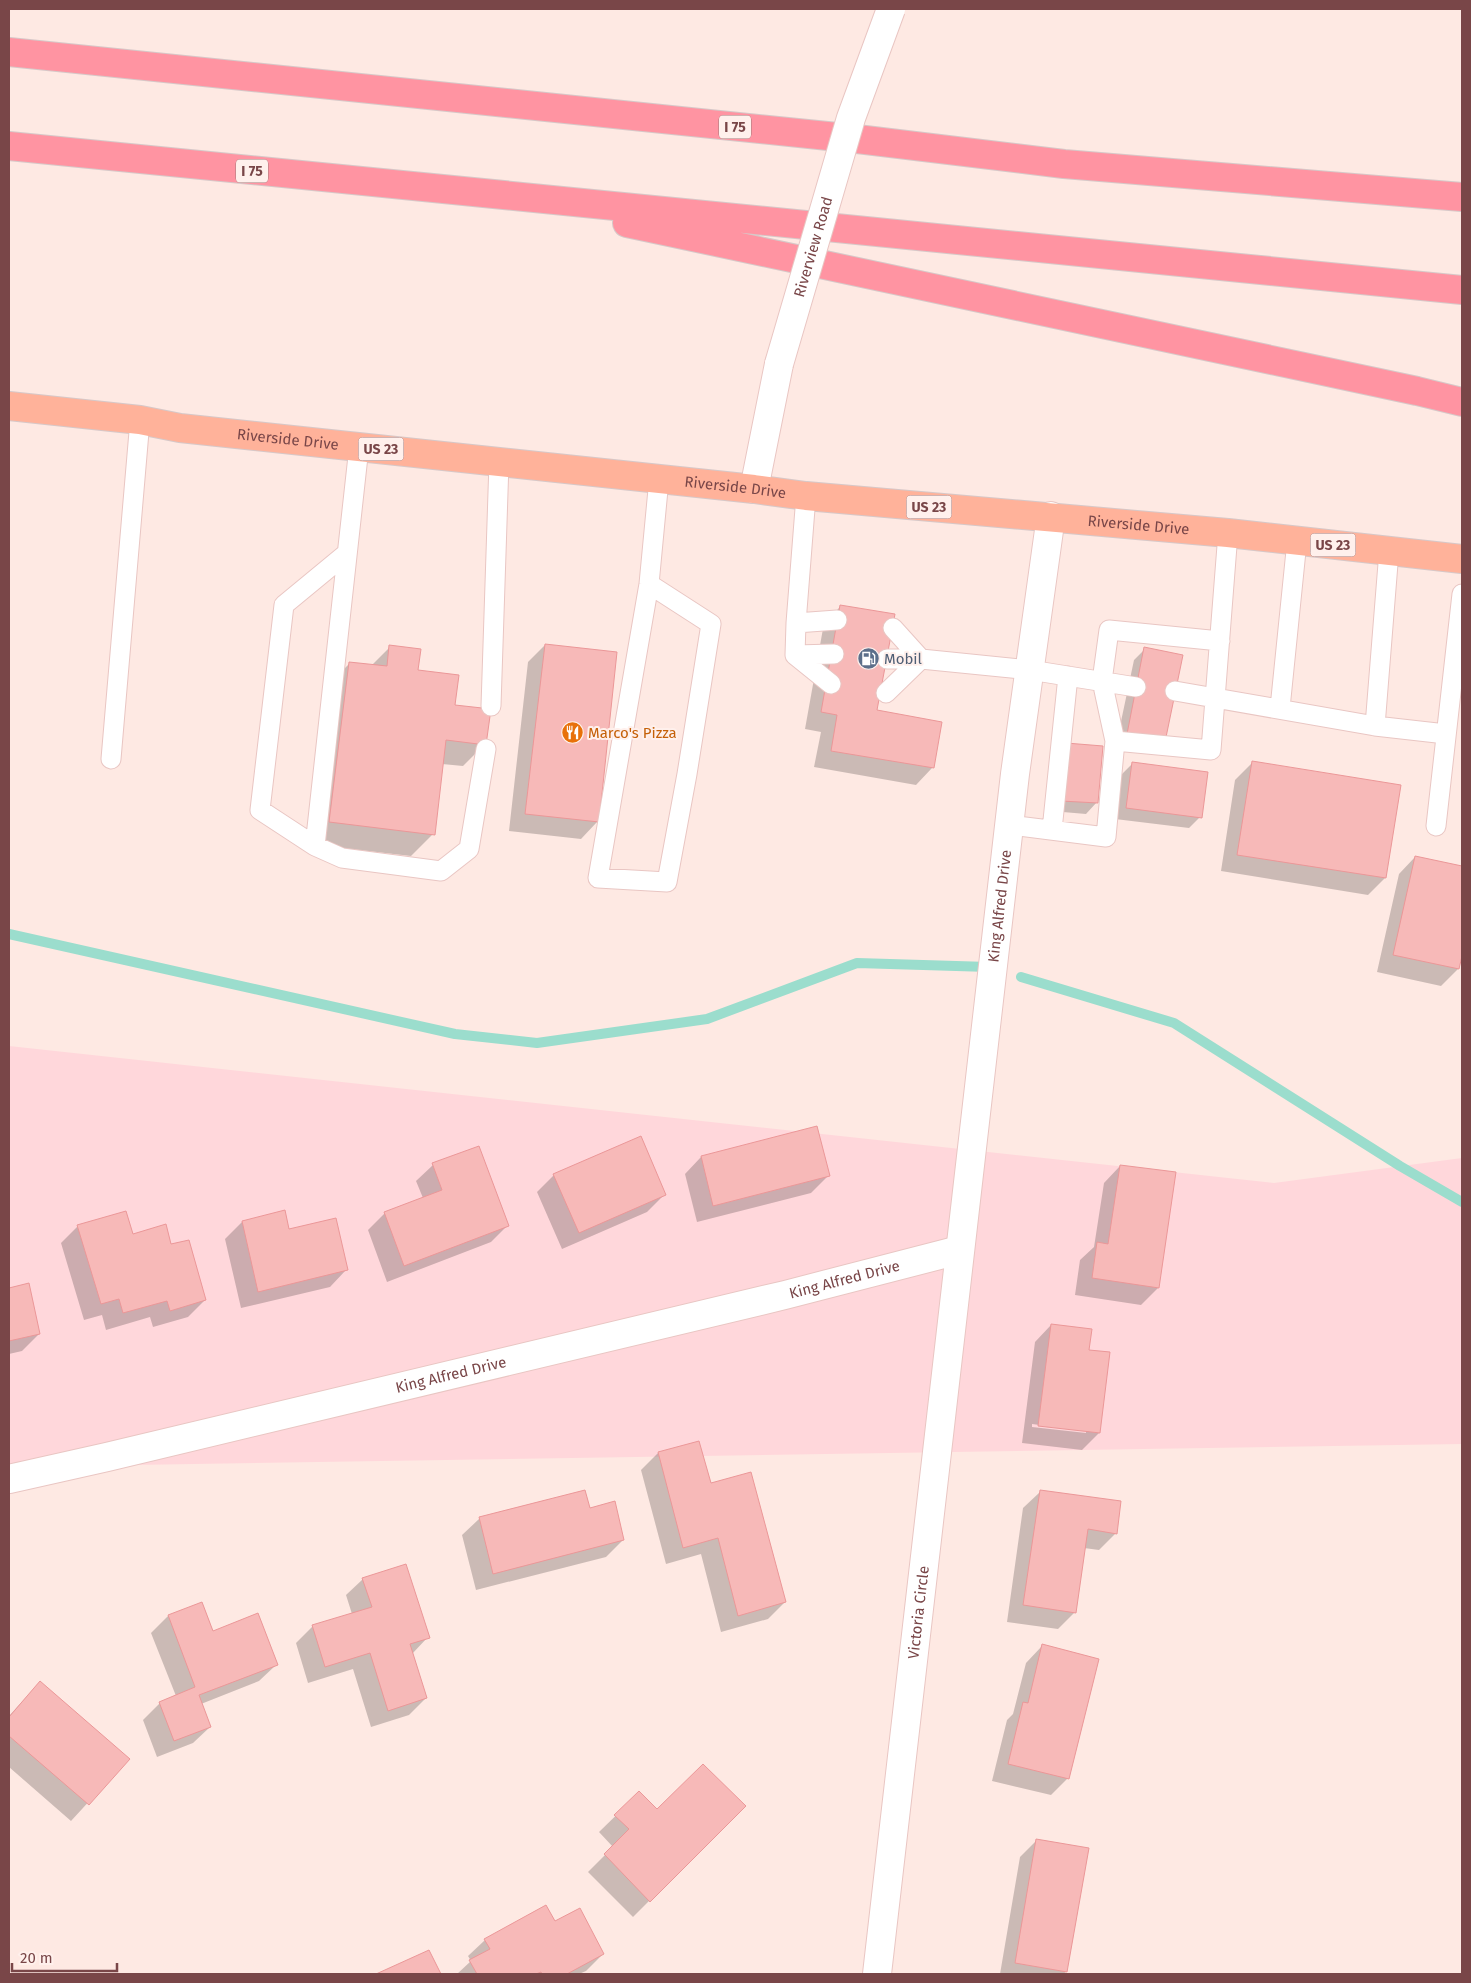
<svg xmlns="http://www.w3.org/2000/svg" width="1471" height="1983" viewBox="0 0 1471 1983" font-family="'Fira Sans',sans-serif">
<rect width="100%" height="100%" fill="#fee9e3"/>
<path fill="#ffd7db" d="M9,1046L1274,1183L1462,1158V1444L9,1467Z"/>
<path fill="#0003" fill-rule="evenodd" d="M841,606L876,711L941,723L932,768L916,785L814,767L821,732L805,729L824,623Z
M545,645L597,822L581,839L509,831L528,662Z
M390,647L453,706L485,744L463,766L442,764L433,834L411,856L307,844L328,685L350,663L371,666Z
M1145,649L1153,753L1116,745L1134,660Z
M1056,756L1097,802L1086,814L1051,811Z
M1133,763L1200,817L1189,828L1115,819L1121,775Z
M1252,763L1400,786L1385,878L1368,895L1221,871L1235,780Z
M1415,857L1462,867V951L1458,969L1441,986L1377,972L1399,874Z
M701,1157L828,1176L811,1193L697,1222L685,1174Z
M433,1165L508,1225L491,1242L387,1282L368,1230L385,1213L423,1198L416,1181Z
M1120,1166L1174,1174L1158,1288L1141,1305L1075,1295L1080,1260L1094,1247L1104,1183Z
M554,1175L664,1195L647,1212L562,1249L537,1192Z
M242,1222L288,1231L346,1270L330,1287L241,1308L225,1239Z
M78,1226L133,1235L170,1246L205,1300L188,1317L153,1327L150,1317L106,1330L102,1315L84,1320L61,1243Z
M28,1285L39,1334L22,1351L9,1354V1289Z
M1051,1325L1088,1351L1109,1353L1099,1433L1082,1450L1022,1443L1035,1342ZM1032,1424L1086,1431V1433L1032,1427Z
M698,1443L710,1485L785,1602L768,1619L721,1632L701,1554L666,1564L641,1470L658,1453Z
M584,1492L589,1509L623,1540L606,1557L476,1590L462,1535L479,1519Z
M1040,1492L1116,1533L1099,1550L1084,1548L1075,1612L1058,1629L1007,1622L1023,1508Z
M363,1579L428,1637L412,1654L426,1698L409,1715L371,1727L353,1669L308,1683L296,1643L312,1627L352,1614L346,1595Z
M202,1603L213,1632L276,1665L259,1681L201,1704L210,1727L193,1743L157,1757L143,1720L160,1703L176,1696L151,1633L168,1616Z
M1042,1646L1068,1778L1051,1795L992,1781L1007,1720L1013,1714L1026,1663Z
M40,1682L128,1759L71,1821L9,1767V1716Z
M639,1793L657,1811L744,1806L633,1917L588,1872L613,1847L599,1832Z
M1037,1840L1066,1972L1063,1974H1000L1020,1857Z
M555,1923L603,1954L586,1971L579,1974H457L471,1961L468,1956L485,1940Z
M429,1952L439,1974H379Z"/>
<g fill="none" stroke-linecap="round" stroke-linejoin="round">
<path stroke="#9bddcd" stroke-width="10" d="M9,934L455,1034L537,1043L707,1019L857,963L989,967
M1021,977L1174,1023L1400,1166L1462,1202"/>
</g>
<path fill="#f7b9b8" stroke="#eb9798" d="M840,605L895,614L877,710L942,722L934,768L831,751L837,715L821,712Z
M545,644L617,652L599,822L525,814Z
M389,645L421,649L418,670L459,675L455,705L491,709L486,745L446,740L435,835L329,822L349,662L387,666Z
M1144,647L1183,655L1165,742L1127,734Z
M1066,743L1103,746L1098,803L1061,801Z
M1252,761L1401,785L1386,878L1237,855Z
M1132,762L1208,772L1202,818L1126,808Z
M1415,856L1462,866V956L1459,969L1393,955Z
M817,1126L830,1176L713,1206L701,1156Z
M641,1136L666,1195L579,1233L553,1174Z
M479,1146L509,1226L404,1266L384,1212L442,1190L432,1163Z
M1120,1165L1176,1172L1159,1288L1092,1278L1097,1242L1108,1244Z
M285,1210L289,1229L336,1218L348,1270L258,1292L242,1221Z
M126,1211L133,1234L166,1224L171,1244L189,1240L206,1300L170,1311L167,1301L123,1313L119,1299L101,1304L77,1225Z
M29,1283L40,1334L9,1341V1288Z
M1051,1324L1092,1329L1089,1350L1110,1352L1100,1433L1038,1426Z
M699,1441L711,1483L751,1472L786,1602L738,1616L718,1538L683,1548L658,1452Z
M585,1490L590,1508L615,1501L624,1540L493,1574L479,1517Z
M1040,1490L1121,1501L1117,1534L1088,1529L1076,1613L1023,1605Z
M406,1564L430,1638L410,1644L427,1698L388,1711L370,1653L325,1667L312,1625L372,1607L362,1578Z
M202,1602L213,1631L258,1613L278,1665L199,1695L211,1727L174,1741L159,1702L195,1687L168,1615Z
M1042,1644L1099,1659L1069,1779L1008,1764L1023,1702L1028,1703Z
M40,1681L130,1759L89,1805L9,1736V1717Z
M703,1764L746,1806L650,1902L604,1854L629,1829L614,1815L639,1791L657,1809Z
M1036,1839L1089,1848L1067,1972L1015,1963Z
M546,1905L555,1921L580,1908L604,1954L567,1974H542L541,1972L536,1974H477L469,1960L490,1949L484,1939Z
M429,1950L441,1974H376Z"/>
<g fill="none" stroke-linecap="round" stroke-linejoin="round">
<defs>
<path id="lane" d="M359,447L315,846L342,858L441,871L469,849L486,749
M806,496L796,623L795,655L831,684
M649,584L711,624L687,774L667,882L598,878L649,584L659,479
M796,623L837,620
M893,628L921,659
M795,655L834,654
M887,659H921
M1175,691L1375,726L1446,734
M886,693L921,659L1030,670L1136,687
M491,706L499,462
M1280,708L1297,541
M1375,726L1389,551
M1115,741L1102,681L1109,630L1220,641
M111,759L140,420
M1010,825L1106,837L1115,741L1211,750L1228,533
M1436,826L1462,594
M1052,830L1068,676
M315,846L260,810L284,605L347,553"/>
<g id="street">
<path d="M754,489L779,364"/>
<path id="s1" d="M9,1479L107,1457L785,1295L959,1250"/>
<path id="s2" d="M877,1974L1015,774L1051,516"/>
</g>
<g id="primary">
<path id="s3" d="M9,406L140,420L180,428L754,489L806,496L1228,533L1462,559"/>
</g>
<path id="highway" d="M9,52L857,139L1064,164L1462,197
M9,146L1462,290
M627,223L1417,391L1462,402"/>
</defs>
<use href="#lane" stroke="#e9c6c3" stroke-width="21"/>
<use href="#street" stroke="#e9c6c3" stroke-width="30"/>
<use href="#primary" stroke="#d7c8c8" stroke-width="30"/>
<use href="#highway" stroke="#d7c8c8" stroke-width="30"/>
<use href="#lane" stroke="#fff" stroke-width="19"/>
<use href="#street" stroke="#fff" stroke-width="28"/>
<use href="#primary" stroke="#ffb29a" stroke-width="28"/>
<use href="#highway" stroke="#ff94a2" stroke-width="28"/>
<defs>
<g id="street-bridge">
<path id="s4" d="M779,364L851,118L891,9"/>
</g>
</defs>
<use href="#street-bridge" stroke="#e9c6c3" stroke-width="30" stroke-linecap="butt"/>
<use href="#street-bridge" stroke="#fff" stroke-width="28"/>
</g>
<defs>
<symbol id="fuel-disc" viewBox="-11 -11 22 22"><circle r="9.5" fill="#5c6f8a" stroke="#fff0ec"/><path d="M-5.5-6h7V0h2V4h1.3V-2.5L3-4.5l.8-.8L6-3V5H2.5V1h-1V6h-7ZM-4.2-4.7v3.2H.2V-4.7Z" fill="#fff"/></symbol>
<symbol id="restaurant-disc" viewBox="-11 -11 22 22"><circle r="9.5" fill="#e8710a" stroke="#fff0ec"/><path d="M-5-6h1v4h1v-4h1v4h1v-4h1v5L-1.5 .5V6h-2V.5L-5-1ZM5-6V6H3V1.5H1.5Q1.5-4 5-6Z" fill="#fff"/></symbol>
</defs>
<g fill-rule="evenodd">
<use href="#fuel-disc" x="856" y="646" width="25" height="25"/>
<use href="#restaurant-disc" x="560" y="720" width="25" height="25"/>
</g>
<g text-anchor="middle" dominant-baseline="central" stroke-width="4" stroke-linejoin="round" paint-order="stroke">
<g fill="#fff0ec" stroke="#a17979" stroke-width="1">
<rect x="719" y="115.5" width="32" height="23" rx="4"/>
<rect x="236" y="159.5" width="32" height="23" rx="4"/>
<rect x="358.5" y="437.5" width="45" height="23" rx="4"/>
<rect x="906.5" y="495.5" width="45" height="23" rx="4"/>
<rect x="1310.5" y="533.5" width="45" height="23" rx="4"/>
</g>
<g font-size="14" font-weight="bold" fill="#794648">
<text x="735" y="127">I 75</text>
<text x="252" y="171">I 75</text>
<text x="381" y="449">US 23</text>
<text x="929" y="507">US 23</text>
<text x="1333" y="545">US 23</text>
</g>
<g font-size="15" fill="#794648" stroke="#fff0ec">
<text stroke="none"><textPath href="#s4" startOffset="122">Riverview Road</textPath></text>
<text stroke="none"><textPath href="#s3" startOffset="281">Riverside Drive</textPath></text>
<text stroke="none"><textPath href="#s3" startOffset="731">Riverside Drive</textPath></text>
<text stroke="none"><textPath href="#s3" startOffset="1136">Riverside Drive</textPath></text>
<text stroke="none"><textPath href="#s2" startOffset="1075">King Alfred Drive</textPath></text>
<text stroke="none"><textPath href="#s1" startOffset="859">King Alfred Drive</textPath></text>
<text stroke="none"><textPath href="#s1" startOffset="454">King Alfred Drive</textPath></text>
<text stroke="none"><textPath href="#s2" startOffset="364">Victoria Circle</textPath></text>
</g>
<g font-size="15" fill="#4e5e75" stroke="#fff0ec" text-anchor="start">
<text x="884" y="659">Mobil</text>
</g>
<g font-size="15" fill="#c56008" stroke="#fff0ec" text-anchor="start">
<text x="588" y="733">Marco's Pizza</text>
</g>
</g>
<rect width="1471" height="1983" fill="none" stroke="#794648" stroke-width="20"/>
<path d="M12 1963v8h105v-8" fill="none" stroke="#794648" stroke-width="2.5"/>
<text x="20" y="1963" font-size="15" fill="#794648" stroke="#fff0ec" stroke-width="4" paint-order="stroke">20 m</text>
</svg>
